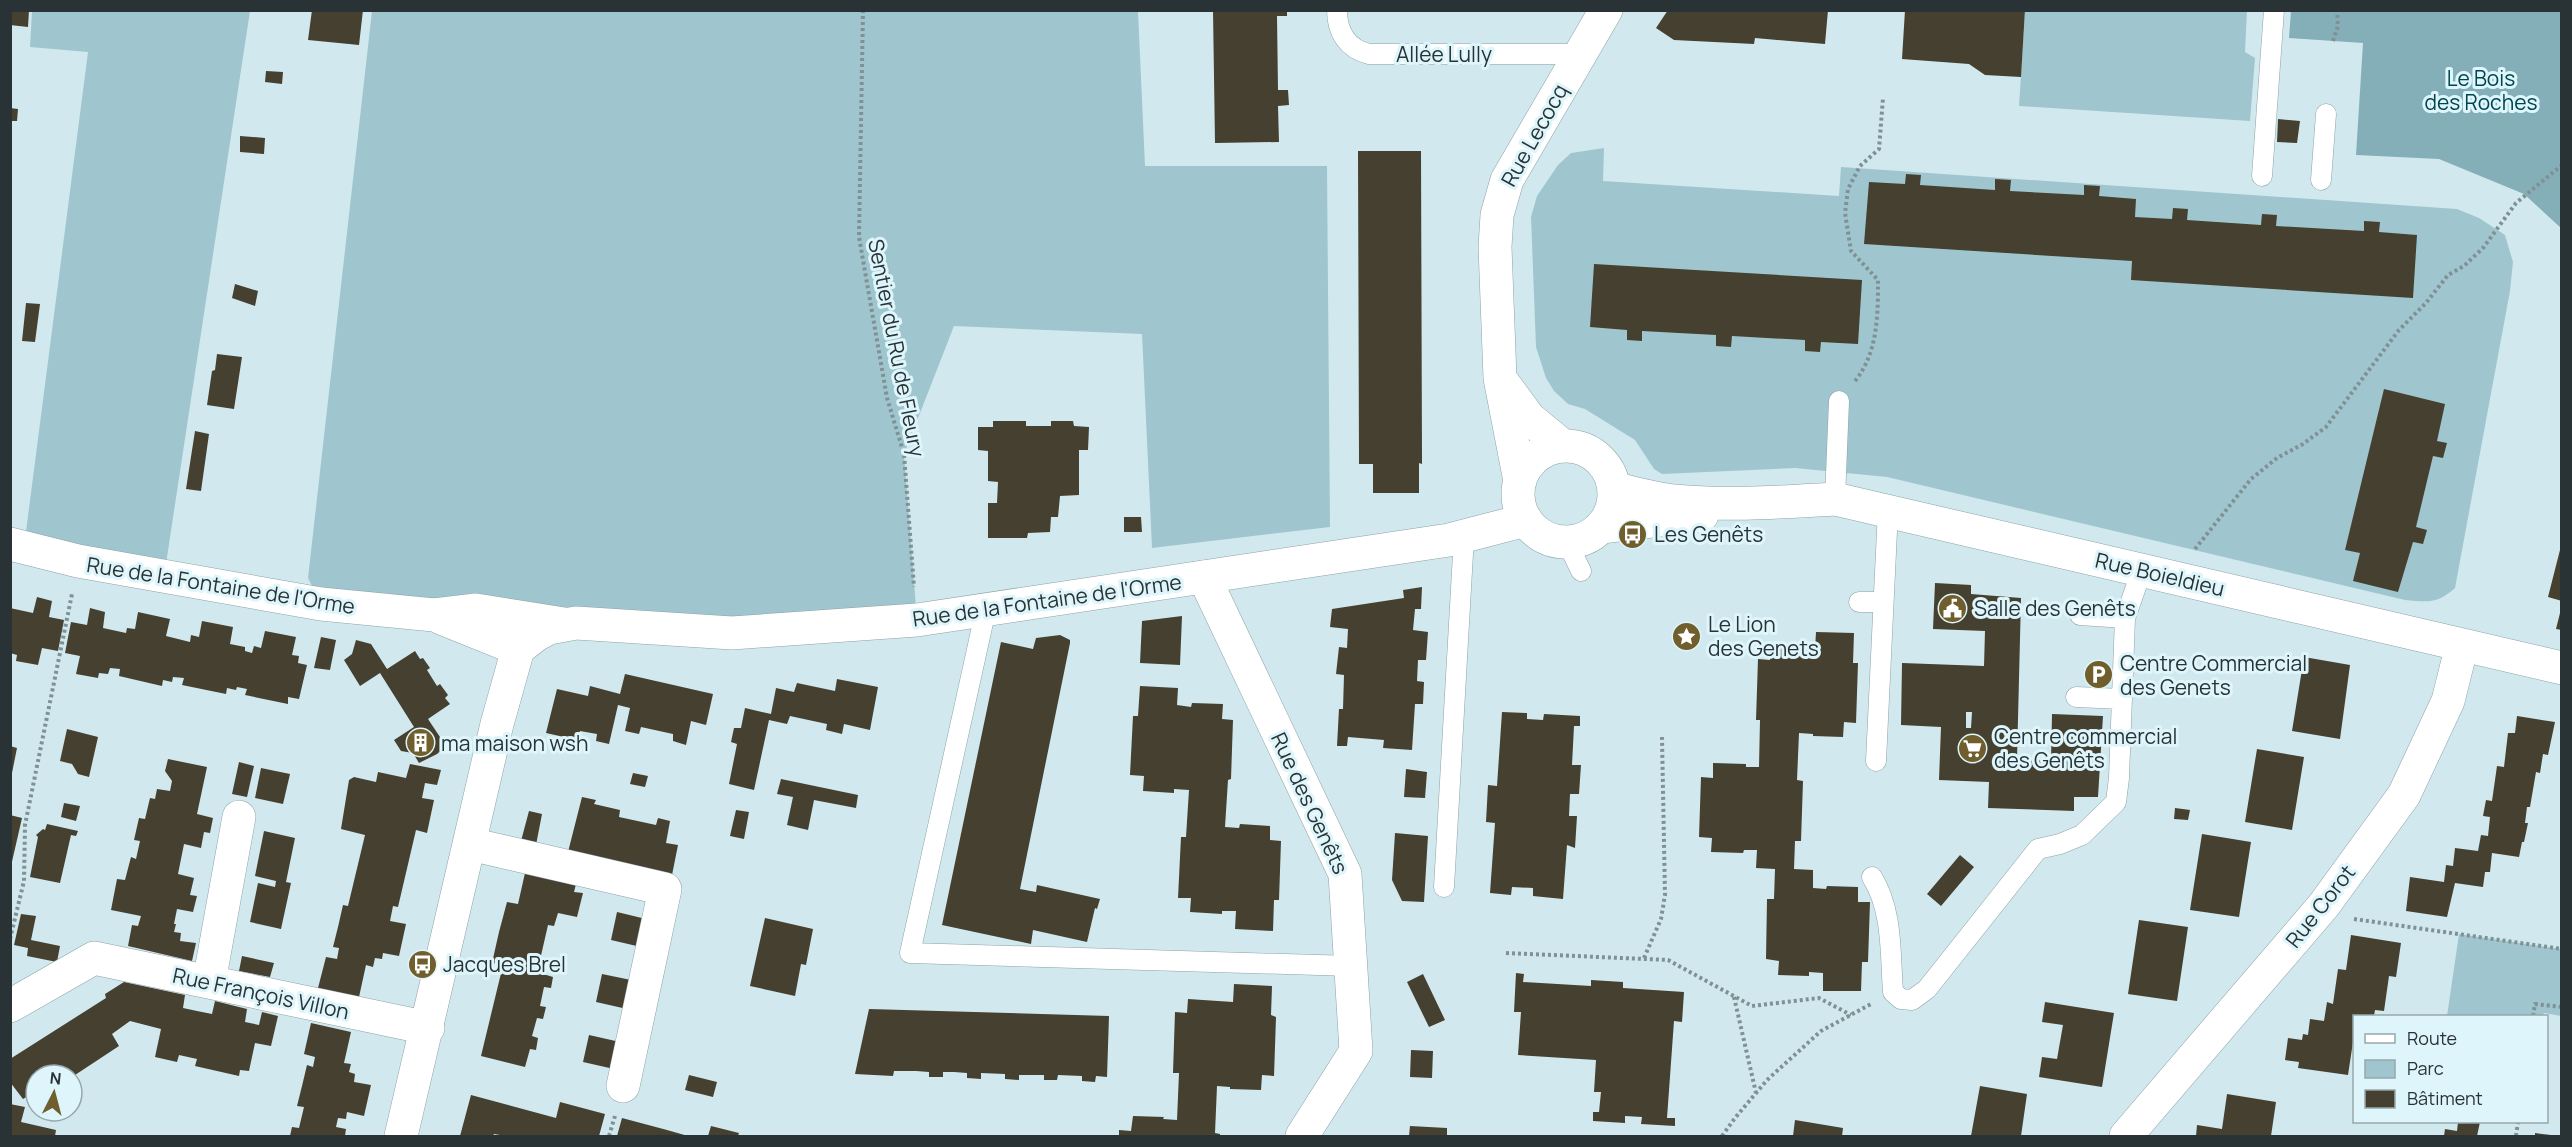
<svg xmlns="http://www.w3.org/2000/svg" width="2572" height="1147" viewBox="0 0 2572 1147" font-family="Manrope,sans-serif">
<rect width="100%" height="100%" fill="#d1e9ee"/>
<path fill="#9fc6ce" d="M32,11H250L164,577L24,547L88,52L30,47Z
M372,11H1138L1145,166H1327L1330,527L1152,548L1142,334L954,326L904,454L917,620L732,633L321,604L308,578Z
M2025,11H2247L2245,52L2255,58L2250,121L2019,106Z
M1604,148L1603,181L1839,196L1841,167L2457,209L2479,218L2505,235L2513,262L2510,291L2455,588C2437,604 2428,602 2405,600L1887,477L1795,468L1662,474L1654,469L1635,440L1585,409L1568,404L1554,391L1546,378L1536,347L1531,217L1537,196L1558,165L1571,153Z
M2459,934L2561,949V1016L2544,1013L2543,1016H2447Z"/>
<path fill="#85afb8" d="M2291,11H2561V228L2524,194L2439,159L2356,155L2363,43L2289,38Z"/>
<path fill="#454030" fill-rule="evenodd" d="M10,10H29L28,27L10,25Z
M312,10H363L359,45L308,40Z
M1213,10H1287V16H1277L1278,90H1288L1289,105L1278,106L1279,142L1215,143Z
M1668,10H1828L1825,44L1755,38L1754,44L1674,40L1656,28Z
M1905,10H2025L2021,77L1985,75L1969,64L1902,59Z
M266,71L283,72L282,84L265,82Z
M10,108L18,109L17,121H10Z
M2278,119L2300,121L2297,143L2277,142Z
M240,136L265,138L264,154L240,152Z
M1358,151H1421L1422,464L1419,463V493H1373V464H1359Z
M1906,174L1921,175L1920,185L1995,190V179L2011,180L2010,191L2084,195V185L2100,186L2099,196L2136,199L2135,217L2172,219L2173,208L2188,209L2187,220L2261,225L2262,214L2277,215L2276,226L2364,231V221L2380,222L2379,232L2417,235L2413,298L2131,280L2132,261L1864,244L1869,182L1905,184Z
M1594,264L1862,280L1858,344L1821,342L1820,352L1805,351V340L1732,336L1731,347L1716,346V335L1642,331V341L1627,340V330L1590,327Z
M235,284L258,291L255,306L232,298Z
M26,303L40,304L35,342L22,341Z
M217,354L242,357L234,409L207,405L212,371L215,370Z
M2384,389L2445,404L2437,441L2447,443L2443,458L2433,456L2416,527L2427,530L2423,544L2413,542L2398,592L2353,581L2360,553L2345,550Z
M993,421H1026V426H1051V421H1073L1074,426L1089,427L1088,450H1079V495L1060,496L1058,517H1051L1050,532L1028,533L1027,538H988V503H997L998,482L988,481V451L978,450V427H993Z
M195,431L209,434L201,491L186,489Z
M1124,517H1141L1142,532H1124Z
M2561,546H2562V601L2548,597Z
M1935,583L1971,585V594L2021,598L2017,759L2051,761L2052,714L2103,716L2098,797H2074V811L1988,808L1989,782L1939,780L1941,727L1901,725L1902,663L1984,666L1985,631L1933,629ZM1966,712H1972L1971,728H1966Z
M1422,587L1421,609H1415L1413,630L1428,632L1426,660H1418L1417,681L1424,682L1423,704H1415L1412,750L1383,748L1384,740L1348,737L1347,746H1337L1339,709H1343L1344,675L1336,674L1339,647L1347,648L1348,629L1330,627L1332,609L1404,598L1403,590Z
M37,597L52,601L49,617L64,620L58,651L42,648L38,665L16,661L17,655L10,653V608L33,613Z
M90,608L105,612L103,628L126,633L127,628L135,629L138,612L170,619L166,636L190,642L191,635L199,637L202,621L233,627L230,644L245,647V651L252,653L254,646L261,648L265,631L296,637L292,655L299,656L298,663L307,665L299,699L288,697V704L245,695L247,689L237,687L236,690L227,688L226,694L182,685L184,678L173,677L172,682L163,680L162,686L119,676L120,669L110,668L108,674L99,673L98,678L76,674L80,656L65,653L71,622L87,625Z
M2561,609H2562V630L2556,629Z
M1182,616L1180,665L1140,663L1142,621Z
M1816,632L1854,633L1853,663H1858L1856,723L1844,722L1843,737L1813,736V734L1799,733L1797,780L1803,781L1801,841H1795L1794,869L1813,870V888L1826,889L1827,886L1858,887V902H1870L1868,962H1862L1861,991H1823V973L1809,972V976L1778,975L1779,961L1766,959L1767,899H1774L1775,869L1756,868L1757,850H1744L1743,853L1711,852L1712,838L1699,837L1701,777L1713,778V763L1746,764V767H1759L1760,720H1756L1758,659L1770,660V645L1801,646V649L1815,650Z
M1060,635L1070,640V643L1020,889L1036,892L1037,885L1100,899L1097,909L1095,908L1087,942L1033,930L1031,944L942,925L1001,642L1033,649L1036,638Z
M321,637L336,640L330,670L314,668Z
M356,640L371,644L387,669L415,651L420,659L423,658L430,668L427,670L437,686L440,684L448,695L445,698L450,704L428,719L446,746L437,754L419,763L413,753L401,751L394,740L414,727L380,673L360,686L344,660L352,654Z
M2304,657L2350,665L2340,739L2292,731Z
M625,674L713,694L706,725L691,721L686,745L673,741V734L641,727L639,734L625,731L630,708L618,705L609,744L596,741L597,734L580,731L576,747L563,743L564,737L546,733L557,689L588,696L590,686L620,694Z
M837,679L878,687L870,730L844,724L842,734L826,730L827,724L790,716L787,724L769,720L754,790L729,784L737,744L731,742L734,728H741L745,708L771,714L776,688L794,692L797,683L835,691Z
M1140,686L1178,688L1177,705L1191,707L1192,703L1223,704L1222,719L1233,720L1231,779L1228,780L1225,827L1239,828L1240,824L1270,826V840L1281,841L1279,900H1274L1273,931L1235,929L1236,911H1222V914L1190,912L1191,898H1178L1181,837H1186L1189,790L1174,789V793L1143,791L1144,776L1130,775L1133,716H1138Z
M1502,712L1527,713V719L1543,720L1544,714L1580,716V726H1574L1572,765H1581L1579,794H1570L1569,816H1577L1575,848L1567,845L1563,899L1533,896V888L1512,887L1511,895L1490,893L1495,823L1486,822L1488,785L1497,786Z
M2517,716L2555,722L2548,755L2543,754L2540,773L2536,772L2530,807H2527L2525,823H2528L2524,842H2522L2519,857L2492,853L2490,872H2485L2483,887L2455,883L2447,917L2406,911L2410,877L2444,882L2446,865L2453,866L2455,848L2478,851L2481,835L2488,836L2490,817L2483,816L2486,800L2492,801L2497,766L2504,767L2508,733H2515Z
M67,729L98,737L89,777L78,774L72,764L60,761Z
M10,746L17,748L12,773H10Z
M2257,749L2304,757L2292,830L2245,822Z
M168,759L207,767L197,814L213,818L210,833L204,832L201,848L184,844L178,874L194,878L190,895L197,896L193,912L177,909L174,924H176L174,932L181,933L180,941L196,943L192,961L128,946L132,925L138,926L141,916L111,910L117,879L125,880L131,857L136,859L140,841L134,840L139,818L145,819L150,798L155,799L157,789L170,791L172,781L165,771Z
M239,762L254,766L247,797L232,794Z
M410,764L441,770L437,785L425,783L422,798L434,800L427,833L416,830L398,907L393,906L390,921L406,924L399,956L383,953L382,959L375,958L373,967L366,965L359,997L318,988L326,957L337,959L339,948L333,947L338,927L343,905L348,906L365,835L341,829L349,780L354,777L376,782L378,772L406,778Z
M261,768L290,774L283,804L255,798Z
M1406,769L1427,772L1425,798L1404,797Z
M633,773L648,776L645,787L630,784Z
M781,779L858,795L856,808L814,800L808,830L787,825L793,797L777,794Z
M582,797L596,800L594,804L620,810L619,817L656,825L658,818L670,821L666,843L678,845L672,875L568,852Z
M64,803L80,806L76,821L61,817Z
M2175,808L2190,810L2188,820L2174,819Z
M736,810L749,812L744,839L730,836Z
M529,811L542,814L536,845L521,841Z
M10,815L22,818L11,866H10Z
M47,824L78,831L76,836L71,835L60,883L30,877L38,837L36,835L43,829L45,830Z
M264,831L295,838L286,882L291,883L281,929L250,922L258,883L275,887L276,881L255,876Z
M1395,833L1428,836L1424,902L1402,901L1392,880Z
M2202,834L2251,842L2239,917L2190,910Z
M1960,855L1974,867L1941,906L1927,894Z
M525,873L576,884L574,892L583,893L577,917L558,913L554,926L548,925L540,960L546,962L543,974L553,977L551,988L544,987L540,1006L546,1007L543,1019L537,1018L532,1036L538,1038L536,1050L530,1049L525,1067L481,1056L503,965L492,963L499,932L507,902L518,904Z
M617,912L646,919L641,947L611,940Z
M21,914L36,916L31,940L60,946L57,962L27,956L28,948L14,945Z
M765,918L813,929L806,965L801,964L795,996L750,986Z
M2139,920L2188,927L2177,1001L2128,994Z
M2351,935L2401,943L2396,977L2389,976L2384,1011L2375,1010L2374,1016H2354V1042H2353L2348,1075L2298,1068L2299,1062L2285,1060L2288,1038L2302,1040L2303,1034L2308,1035L2310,1019L2324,1021L2327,1002L2333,1004L2338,969L2346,970Z
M242,956L274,963L270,977L239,971Z
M1516,973L1524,974L1523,982L1591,986V980L1623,982V988L1684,992L1682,1022L1674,1021L1667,1118H1675V1126L1641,1124L1642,1117L1625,1116V1123L1593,1121V1112H1599L1601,1092H1594L1596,1060L1518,1055L1521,1012H1514Z
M602,974L631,980L627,1009L596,1002Z
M1423,974L1445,1020L1429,1027L1407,982Z
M124,982L185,995L183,1008L197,1011L212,1014L215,1001L247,1009L245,1022L259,1025L262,1012L278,1016L271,1046L255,1043L249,1071L240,1070L239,1076L195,1066L197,1059L179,1055L177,1062L155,1057L161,1029L130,1021L112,1034L119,1046L72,1077L63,1075L58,1067L45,1075H36V1091L23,1099L10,1082V1059L106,998L105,994Z
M1234,984L1272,986L1271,1015L1276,1017L1274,1076L1262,1075L1261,1090L1230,1089V1087L1217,1086L1215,1133L1220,1134V1136H1119V1130L1131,1131L1133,1116L1164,1117L1163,1119L1177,1120L1179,1073H1173L1175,1012L1187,1013L1188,999L1233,1002Z
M2045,1002L2114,1013L2102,1087L2039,1077L2042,1057L2057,1059L2063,1025L2042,1022Z
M869,1009L1109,1016L1107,1077L1096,1076L1095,1082L1082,1081V1076L1058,1075L1057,1080H1044V1075H1019V1080L1005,1079V1074L981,1073V1079L967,1078V1073L954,1072H943V1077H929V1072L916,1071H894L893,1076L855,1074Z
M311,1023L351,1032L344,1063L351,1064L349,1072L355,1074L354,1082L371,1085L364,1116L347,1112L346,1119L338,1118L336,1127L346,1129L345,1136H290L292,1127L299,1128L304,1107L297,1106L302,1086L307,1065L313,1067L315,1057L304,1054Z
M589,1035L620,1042L614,1069L583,1062Z
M1411,1050L1433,1051L1432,1078L1410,1077Z
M689,1075L717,1082L713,1097L685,1090Z
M1980,1086L2027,1094L2021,1136H1971Z
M2227,1094L2276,1102L2271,1136H2196L2197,1125L2222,1129Z
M471,1095L556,1118L560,1102L605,1114L599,1136H506L494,1134L493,1136H460Z
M10,1104L25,1107L21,1122L56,1130L55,1136H10Z
M622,1118L667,1130L688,1136H617Z
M1795,1120L1843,1128L1842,1136H1793Z
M2458,1122H2480L2477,1136H2444L2445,1129L2457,1131Z
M711,1126L739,1133L738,1136H708Z
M1410,1126L1447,1128V1136H1409Z
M2535,1133L2551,1135L2550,1136H2535Z"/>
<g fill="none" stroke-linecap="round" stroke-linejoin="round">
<defs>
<path id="lane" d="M1337,10C1337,33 1348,49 1369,54H1579
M2262,176L2274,10
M2321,180L2326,114
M1835,499L1839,401
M1567,542L1581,571
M1859,602H1883
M986,609L910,953L1351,966
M2080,615L2125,618
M2076,697L2122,699
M1876,761L1888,510
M1872,877C1893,911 1890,952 1893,992L1901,999L1912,1000L1927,989L2038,849L2060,844L2082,835L2116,802L2119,778L2125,618L2142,570
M1444,887L1464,536"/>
<path id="street" d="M1615,489C1634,493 1654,499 1674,501C1728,506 1781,502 1835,499L2562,668
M1601,527L1702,515
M1204,577L1345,874L1356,1051L1302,1136
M470,844L665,889L623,1086
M209,982L239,817
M10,1006L94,958L428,1028
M2126,1136L2324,905L2404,795L2448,701L2462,645"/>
<path id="secondary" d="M1504,384L1529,418L1563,446
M1518 494a48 48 0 1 1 96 0a48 48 0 1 1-96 0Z
M1520,481L1500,378L1495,247L1497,215L1507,180L1606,10
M10,544L78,561L321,604L434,615L476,610L564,624
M441,618L518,649
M401,1136L497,724L518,649L536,635L549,628L576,623L732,633L917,620L1449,540L1526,520"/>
</defs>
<use href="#lane" stroke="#8ca2a7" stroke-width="21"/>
<use href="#street" stroke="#8ca2a7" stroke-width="34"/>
<use href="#secondary" stroke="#8ca2a7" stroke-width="34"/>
<path stroke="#809195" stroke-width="4" stroke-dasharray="3 3" stroke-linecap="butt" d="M863,10L859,237L887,398L904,454L914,587
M2333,41L2338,26L2337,10
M1855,381C1878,353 1878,314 1878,280L1851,251L1845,213L1848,189L1860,166L1879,149L1883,98
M2195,549L2251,479L2277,458L2303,444L2326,427L2399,330L2426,303L2448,275L2464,266L2483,248L2516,203L2562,165
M2354,919L2562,949
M10,939L24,881L25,825L72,594
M1506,953L1668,960L1752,1006L1819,998L1851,1015
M1644,958L1661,919L1665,895L1662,737
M1734,997L1756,1093
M2533,1016L2535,1004L2562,1007
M609,1136L615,1116
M1722,1136L1735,1118L1767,1080L1821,1031L1871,1004
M2516,1136L2518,1122"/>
<use href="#lane" stroke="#fff" stroke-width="20"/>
<use href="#street" stroke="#fff" stroke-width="33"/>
<use href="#secondary" stroke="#fff" stroke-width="33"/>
</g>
<defs>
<symbol id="bus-disc" viewBox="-11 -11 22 22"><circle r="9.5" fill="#705f2d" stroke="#def6fb"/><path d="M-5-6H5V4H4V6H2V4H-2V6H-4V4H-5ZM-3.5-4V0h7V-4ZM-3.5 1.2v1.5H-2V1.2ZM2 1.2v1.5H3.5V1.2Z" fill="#fff"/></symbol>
<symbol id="civic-disc" viewBox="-11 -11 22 22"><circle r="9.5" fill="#705f2d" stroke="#def6fb"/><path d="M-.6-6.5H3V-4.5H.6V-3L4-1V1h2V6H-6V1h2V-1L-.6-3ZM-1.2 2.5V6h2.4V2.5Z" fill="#fff"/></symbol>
<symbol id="sight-disc" viewBox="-11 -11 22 22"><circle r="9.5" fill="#705f2d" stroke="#def6fb"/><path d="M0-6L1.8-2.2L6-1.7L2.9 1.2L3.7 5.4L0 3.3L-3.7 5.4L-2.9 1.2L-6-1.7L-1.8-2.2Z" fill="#fff"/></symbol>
<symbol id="parking-disc" viewBox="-11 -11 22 22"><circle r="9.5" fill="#705f2d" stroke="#def6fb"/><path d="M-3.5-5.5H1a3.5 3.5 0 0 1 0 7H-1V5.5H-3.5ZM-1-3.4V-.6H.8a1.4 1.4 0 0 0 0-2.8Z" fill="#fff"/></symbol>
<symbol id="building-disc" viewBox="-11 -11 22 22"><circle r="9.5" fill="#705f2d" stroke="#def6fb"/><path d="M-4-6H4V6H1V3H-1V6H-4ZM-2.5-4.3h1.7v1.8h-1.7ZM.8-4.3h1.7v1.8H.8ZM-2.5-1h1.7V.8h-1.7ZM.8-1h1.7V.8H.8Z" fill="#fff"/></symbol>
<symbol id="supermarket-disc" viewBox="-11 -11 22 22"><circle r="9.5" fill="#705f2d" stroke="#def6fb"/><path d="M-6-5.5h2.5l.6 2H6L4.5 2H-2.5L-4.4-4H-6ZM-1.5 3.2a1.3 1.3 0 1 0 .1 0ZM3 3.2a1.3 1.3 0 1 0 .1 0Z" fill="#fff"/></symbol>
</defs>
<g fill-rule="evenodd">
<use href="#bus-disc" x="1616" y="518" width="33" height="33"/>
<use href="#civic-disc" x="1936" y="592" width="33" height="33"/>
<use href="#sight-disc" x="1670" y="620" width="33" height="33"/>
<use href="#parking-disc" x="2082" y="658" width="33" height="33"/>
<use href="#building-disc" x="404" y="726" width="33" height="33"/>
<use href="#supermarket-disc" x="1956" y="732" width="33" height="33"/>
<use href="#bus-disc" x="406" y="948" width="33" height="33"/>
</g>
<g text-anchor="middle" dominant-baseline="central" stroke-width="6" stroke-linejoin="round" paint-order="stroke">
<g font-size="21" fill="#293335" stroke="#def6fb">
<text x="1444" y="54">Allée Lully</text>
<text transform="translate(1534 135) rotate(-61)">Rue Lecocq</text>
<text transform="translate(897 348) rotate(79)">Sentier du Ru de Fleury</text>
<text transform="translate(2160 574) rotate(13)">Rue Boieldieu</text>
<text transform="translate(221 585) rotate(9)">Rue de la Fontaine de l'Orme</text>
<text transform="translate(1047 600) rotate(-8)">Rue de la Fontaine de l'Orme</text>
<text transform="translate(1310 803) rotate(65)">Rue des Genêts</text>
<text transform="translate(2320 906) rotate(-52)">Rue Corot</text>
<text transform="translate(261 993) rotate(12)">Rue François Villon</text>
</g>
<g font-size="21" fill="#00444e" stroke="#def6fb">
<text x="2481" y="78">Le Bois<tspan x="2481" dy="24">des Roches</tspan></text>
</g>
<g font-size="21" fill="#293335" stroke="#def6fb" text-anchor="start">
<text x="1654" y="534">Les Genêts</text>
<text x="1974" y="608">Salle des Genêts</text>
<text x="1708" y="624">Le Lion<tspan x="1708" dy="24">des Genets</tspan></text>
<text x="2120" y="663">Centre Commercial<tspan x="2120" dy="24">des Genets</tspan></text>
<text x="1994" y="736">Centre commercial<tspan x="1994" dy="24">des Genêts</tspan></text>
<text x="441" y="743">ma maison wsh</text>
<text x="443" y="964">Jacques Brel</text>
</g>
</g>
<rect width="2572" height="1147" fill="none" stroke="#293335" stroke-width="24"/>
<rect x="2353" y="1015" width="195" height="108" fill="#def6fb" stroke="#96a8ac" stroke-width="1.5"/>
<rect x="2365" y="1034" width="30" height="9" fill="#ffffff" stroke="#96a8ac" stroke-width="1.5"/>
<text x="2407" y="1045" font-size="18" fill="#293335">Route</text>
<rect x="2365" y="1060" width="30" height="18" fill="#9fc6ce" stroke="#96a8ac" stroke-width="1.5"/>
<text x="2407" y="1075" font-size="18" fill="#293335">Parc</text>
<rect x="2365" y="1090" width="30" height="18" fill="#454030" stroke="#96a8ac" stroke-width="1.5"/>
<text x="2407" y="1105" font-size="18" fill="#293335">Bâtiment</text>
<g transform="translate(54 1093) rotate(6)"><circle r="28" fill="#def6fb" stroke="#96a8ac" stroke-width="1.5"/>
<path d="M0-4.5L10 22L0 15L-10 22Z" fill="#705f2d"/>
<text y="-9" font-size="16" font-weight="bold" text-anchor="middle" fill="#293335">N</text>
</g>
</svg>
